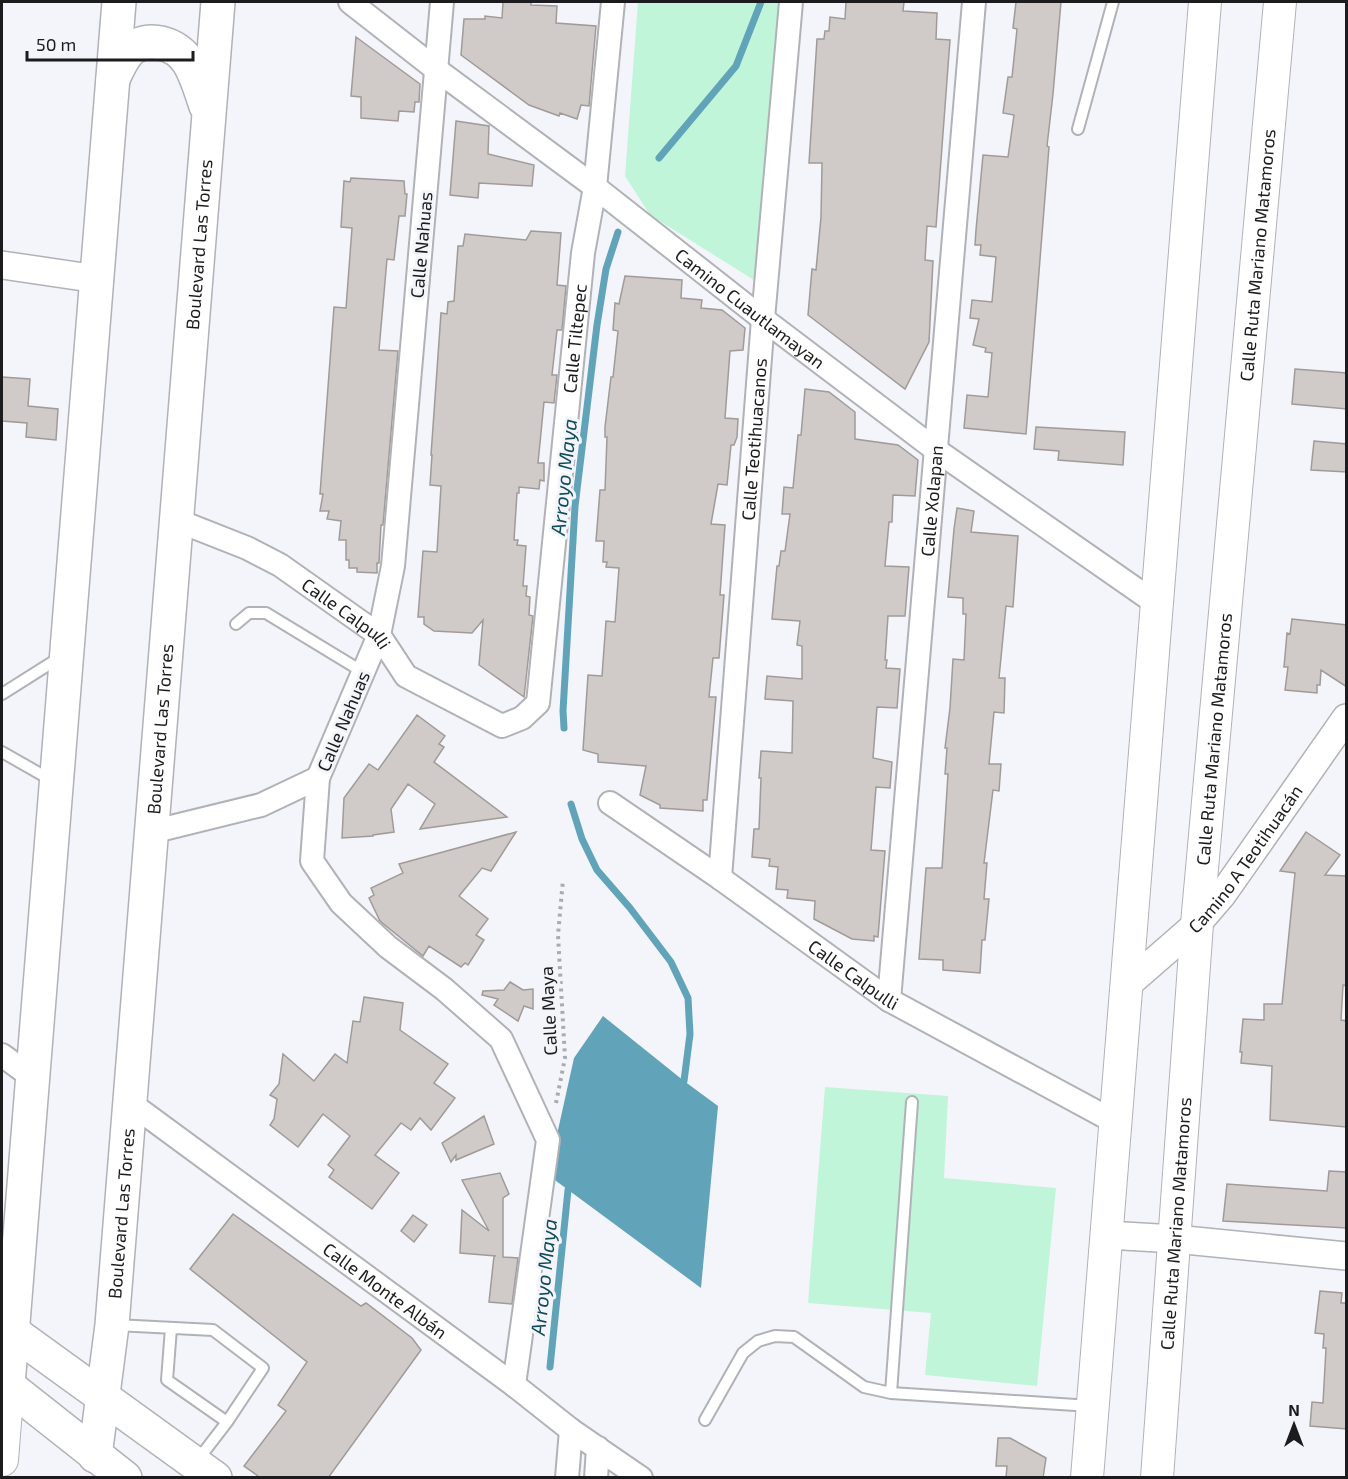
<svg xmlns="http://www.w3.org/2000/svg" width="1348" height="1479" viewBox="0 0 1348 1479" font-family="'Exo 2',sans-serif">
<rect width="100%" height="100%" fill="#f4f5fa"/>
<path fill="#c0f5d9" d="M638,2H784L757,282L650,215L625,176Z
M825,1087L948,1096L944,1178L1056,1188L1037,1386L925,1375L931,1313L808,1303Z"/>
<path fill="#61a4b9" d="M603,1016L684,1081L718,1106L701,1288L548,1175L574,1058Z"/>
<g fill="none" stroke-linecap="round" stroke-linejoin="round">
<path stroke="#61a4b9" stroke-width="7" d="M659,158L736,66L761,2
M564,728L563,711L575,506L597,325L606,269L618,232
M571,804L582,839L597,870L630,908L671,962L688,998L690,1034L684,1081
M550,1367L568,1190"/>
</g>
<path fill="#d0cbc8" stroke="#a09b98" stroke-width="1.5" d="M503,2H531V5L557,6L556,23L596,26L589,106L581,105L577,119L560,113L559,116L529,105L461,55L464,19H485V16L502,18Z
M846,2H904L903,11L937,13L936,39L950,40L936,227L927,226L925,260L933,261L929,342L905,389L808,315L812,269L816,270L821,217L822,163H809L817,39H824L825,31H829L830,17L845,19Z
M1016,2H1061L1053,94L1047,146L1049,147L1026,434L964,428L967,395L988,397L992,353L985,352L986,348L973,345L979,319L970,318L972,300L992,302L996,257L980,255L981,245H975L976,230L983,155L1008,157L1014,115L1003,113L1008,77H1012L1017,29L1013,28Z
M356,37L420,84L419,102H415L414,112L399,111L398,121L361,118V97L351,96Z
M456,121L489,126L488,154L534,165L532,186L479,183L478,198L450,195Z
M351,178L404,181L405,194H407L405,216H399L394,260L387,259L379,350L398,351L383,525H381L379,563H377V573L357,572V568H349V560H346V540H339L341,521L327,519L329,511H320L323,494H320L334,307L346,308L352,228L341,227L344,181L350,182Z
M531,231L561,233L557,285L566,286L562,330H557L552,375H557L554,403L544,402L538,463H544V481L540,480L539,489L519,487V493H517L514,540H518L517,545L526,546L523,586H527L526,596L530,597L529,615L533,616L524,697L479,665L483,620L472,633L434,631L424,624V617H418L423,551L437,552L441,486L430,485L432,455H431L441,313L447,314L448,302L454,301L458,246H463L465,234L526,240Z
M625,276L682,280L681,298L702,300L701,308L722,310L745,328L743,350L730,351L725,418L738,419L737,437L734,445H731L727,485L718,484L711,524L725,525L720,595H724L719,658H713L709,697H716L707,800H703V811L660,808V805L640,795L646,766L598,762V754L583,750L588,675L602,676L606,621L615,622L619,568L606,567L607,562H603L604,541H596L600,490H605L607,437H605V427L611,377H613L618,331L613,330L615,303L619,304Z
M1295,369L1347,373V409L1292,404Z
M2,377L30,379L28,406L58,409L56,440L26,437L27,423L2,421Z
M805,389L829,392L855,412V439L898,445L918,460L915,496L893,495L892,522H889L885,566L909,567L905,616H888L885,660H887L886,668L900,669L897,708L877,707L873,758L892,762L890,788L876,787L871,850L885,851L878,937L874,936V941L852,939L814,919L815,901L787,898L788,890L776,889L778,867L769,866L770,859L752,857L754,829H759L761,778H759L761,751L792,753L793,701L765,699L767,676L802,679V646L797,645L800,621L772,619L777,566H779L781,551H785L790,514H782L784,487L793,488L798,435H801Z
M1036,427L1125,432L1123,465L1058,460L1059,451L1034,449Z
M1314,441L1347,444V472L1311,470Z
M957,508L974,511L971,532L1018,536L1013,607L1006,606L999,678H1005L1004,713L994,712L989,764H1001L999,791L993,790L984,863H987L984,899H989L985,940H982L980,973L943,970V960L919,959L926,868H942L948,774H945L947,748H945L950,708L953,659L964,660L966,614H963V598L948,597L954,529Z
M1292,619L1347,625V687L1321,670L1320,685H1317V693L1285,690L1288,667H1284L1287,633L1290,634Z
M417,715L445,736L439,744L444,747L434,762L507,817L420,829L435,804L408,784L391,809L394,832L373,835V836L342,838L344,798L369,764L378,770Z
M516,832L491,871L482,868L459,896L488,919L476,935L484,940L468,965L465,963L461,967L429,946L423,956L380,921L369,898L374,895L371,888L403,873L399,864Z
M1306,832L1340,855L1325,875L1347,876V986L1343,985L1341,1020L1347,1021L1346,1127L1270,1120L1272,1066L1241,1063L1242,1052H1240L1243,1019L1264,1020V1004H1282L1295,873L1280,871Z
M510,982L523,990L533,989V1009L524,1006L518,1021L494,1005L498,999L482,995L483,991L504,990Z
M364,997L403,1003L400,1030L448,1064L434,1083L455,1098L431,1130L420,1118L411,1130L401,1123L375,1155L399,1173L372,1209L329,1177L334,1170L328,1165L350,1136L323,1114L298,1147L270,1125L274,1119L277,1099L270,1095L279,1084L283,1054L314,1081L335,1054L347,1063L353,1021L360,1022Z
M484,1116L494,1144L456,1160V1155L451,1162L442,1143Z
M1329,1171L1347,1172V1228L1223,1221L1227,1184L1327,1191Z
M500,1173L509,1194L503,1198V1257L518,1258L512,1304L489,1302L494,1256H496L460,1253L462,1210L489,1231L462,1180Z
M233,1214L361,1306L366,1303L412,1338L421,1350L328,1478H261L244,1466L286,1411L278,1405L307,1362L190,1269Z
M413,1215L427,1225L414,1242L401,1231Z
M1320,1291L1342,1293L1341,1303H1347V1429L1310,1426L1312,1402L1323,1403L1326,1348H1323L1324,1334L1315,1333Z
M998,1438H1010L1046,1458L1043,1478H1006L1007,1466H996Z"/>
<g fill="none" stroke-linecap="round" stroke-linejoin="round">
<defs>
<path id="service" d="M1078,129L1113,2
M236,624L249,613H266L363,672
M2,694L59,658
M2,752L51,780
M116,1325L213,1330L263,1368L227,1422L197,1461
M171,1328L167,1380L227,1422
M891,1393L912,1102
M705,1420L743,1353L758,1341L775,1336L794,1337L864,1387L891,1393L1091,1406"/>
<g id="minor">
<path id="s1" d="M350,2L437,70L595,187L763,319L936,450L1157,604"/>
<path d="M442,2L393,566L379,635L318,778L312,861L341,903L388,947L444,989L501,1039L548,1140L514,1385"/>
<path id="s2" d="M176,520L247,548L280,565L379,635L406,676L502,726L522,718L538,703L583,253L595,187L613,2"/>
<path id="s3" d="M610,803L720,878L889,1000L1115,1122"/>
<path d="M151,832L261,805L318,778"/>
<path id="s4" d="M720,878L763,319L791,2"/>
<path id="s5" d="M889,1000L974,2"/>
<path d="M2,1055L33,1078"/>
<path id="s6" d="M129,1102L514,1385L571,1430L641,1478"/>
<path d="M567,1478L571,1430"/>
<path d="M596,1478L598,1448"/>
</g>
<g id="tertiary">
<path d="M2,265L97,279"/>
<path id="s7" d="M1127,985L1197,924L1222,895L1346,718"/>
<path d="M1107,1235L1175,1239L1346,1256"/>
</g>
<g id="secondary">
<path d="M2,1460L8,1385"/>
<path d="M1087,1478L1205,2"/>
<path id="s8" d="M1157,1478L1197,924L1280,2"/>
</g>
<g id="primary">
<path d="M113,79C117,70 122,59 129,51C147,34 177,43 189,63C197,76 201,92 206,106"/>
<path d="M2,1324L215,1478"/>
<path d="M2,1381L125,1478"/>
<path d="M8,1385L119,2"/>
<path id="s9" d="M95,1456L112,1325L218,2"/>
</g>
</defs>
<use href="#service" stroke="#b1b2b7" stroke-width="14"/>
<use href="#minor" stroke="#b1b2b7" stroke-width="26"/>
<use href="#tertiary" stroke="#b1b2b7" stroke-width="30"/>
<use href="#secondary" stroke="#b1b2b7" stroke-width="34"/>
<use href="#primary" stroke="#b1b2b7" stroke-width="36"/>
<path stroke="#aaabaf" stroke-width="4" stroke-dasharray="3 4.5" stroke-linecap="butt" d="M556,1103L565,1058L558,935L563,880"/>
<use href="#service" stroke="#fff" stroke-width="10"/>
<use href="#minor" stroke="#fff" stroke-width="22"/>
<use href="#tertiary" stroke="#fff" stroke-width="27"/>
<use href="#secondary" stroke="#fff" stroke-width="32"/>
<use href="#primary" stroke="#fff" stroke-width="33"/>
</g>
<g text-anchor="middle" dominant-baseline="central" stroke-width="6" stroke-linejoin="round" paint-order="stroke">
<g font-size="18" fill="#1c1c1e" stroke="#f4f5fa">
<text stroke="none"><textPath href="#s9" startOffset="1216">Boulevard Las Torres</textPath></text>
<text transform="translate(421 245) rotate(-85)">Calle Nahuas</text>
<text stroke="none"><textPath href="#s8" startOffset="1227">Calle Ruta Mariano Matamoros</textPath></text>
<text stroke="none"><textPath href="#s1" startOffset="504">Camino Cuautlamayan</textPath></text>
<text stroke="none"><textPath href="#s2" startOffset="802">Calle Tiltepec</textPath></text>
<text stroke="none"><textPath href="#s4" startOffset="440">Calle Teotihuacanos</textPath></text>
<text stroke="none"><textPath href="#s5" startOffset="501">Calle Xolapan</textPath></text>
<text stroke="none"><textPath href="#s2" startOffset="196">Calle Calpulli</textPath></text>
<text transform="translate(343 721) rotate(-67)">Calle Nahuas</text>
<text stroke="none"><textPath href="#s9" startOffset="730">Boulevard Las Torres</textPath></text>
<text stroke="none"><textPath href="#s8" startOffset="741">Calle Ruta Mariano Matamoros</textPath></text>
<text stroke="none"><textPath href="#s7" startOffset="174">Camino A Teotihuacán</textPath></text>
<text stroke="none"><textPath href="#s3" startOffset="298">Calle Calpulli</textPath></text>
<text transform="translate(548 1011) rotate(-93)">Calle Maya</text>
<text stroke="none"><textPath href="#s9" startOffset="244">Boulevard Las Torres</textPath></text>
<text stroke="none"><textPath href="#s8" startOffset="255">Calle Ruta Mariano Matamoros</textPath></text>
<text stroke="none"><textPath href="#s6" startOffset="318">Calle Monte Albán</textPath></text>
</g>
<g font-size="20" font-style="italic" fill="#104b5a" stroke="#f4f5fa">
<text transform="translate(563 477) rotate(-84)">Arroyo Maya</text>
<text transform="translate(543 1277) rotate(-84)">Arroyo Maya</text>
</g>
</g>
<rect width="1348" height="1479" fill="none" stroke="#1c1c1e" stroke-width="6"/>
<g transform="translate(1294 1425)" stroke="#f4f5fa" stroke-width="4.5" paint-order="stroke">
<path d="M0-4.5L10 22L0 15L-10 22Z" fill="#1c1c1e"/>
<text y="-9" font-size="16" font-weight="bold" text-anchor="middle" fill="#1c1c1e">N</text>
</g>
<path d="M27 51v9h166v-9" fill="none" stroke="#1c1c1e" stroke-width="3"/>
<text x="36" y="51" font-size="18" fill="#1c1c1e" stroke="#f4f5fa" stroke-width="4.5" paint-order="stroke">50 m</text>
</svg>
